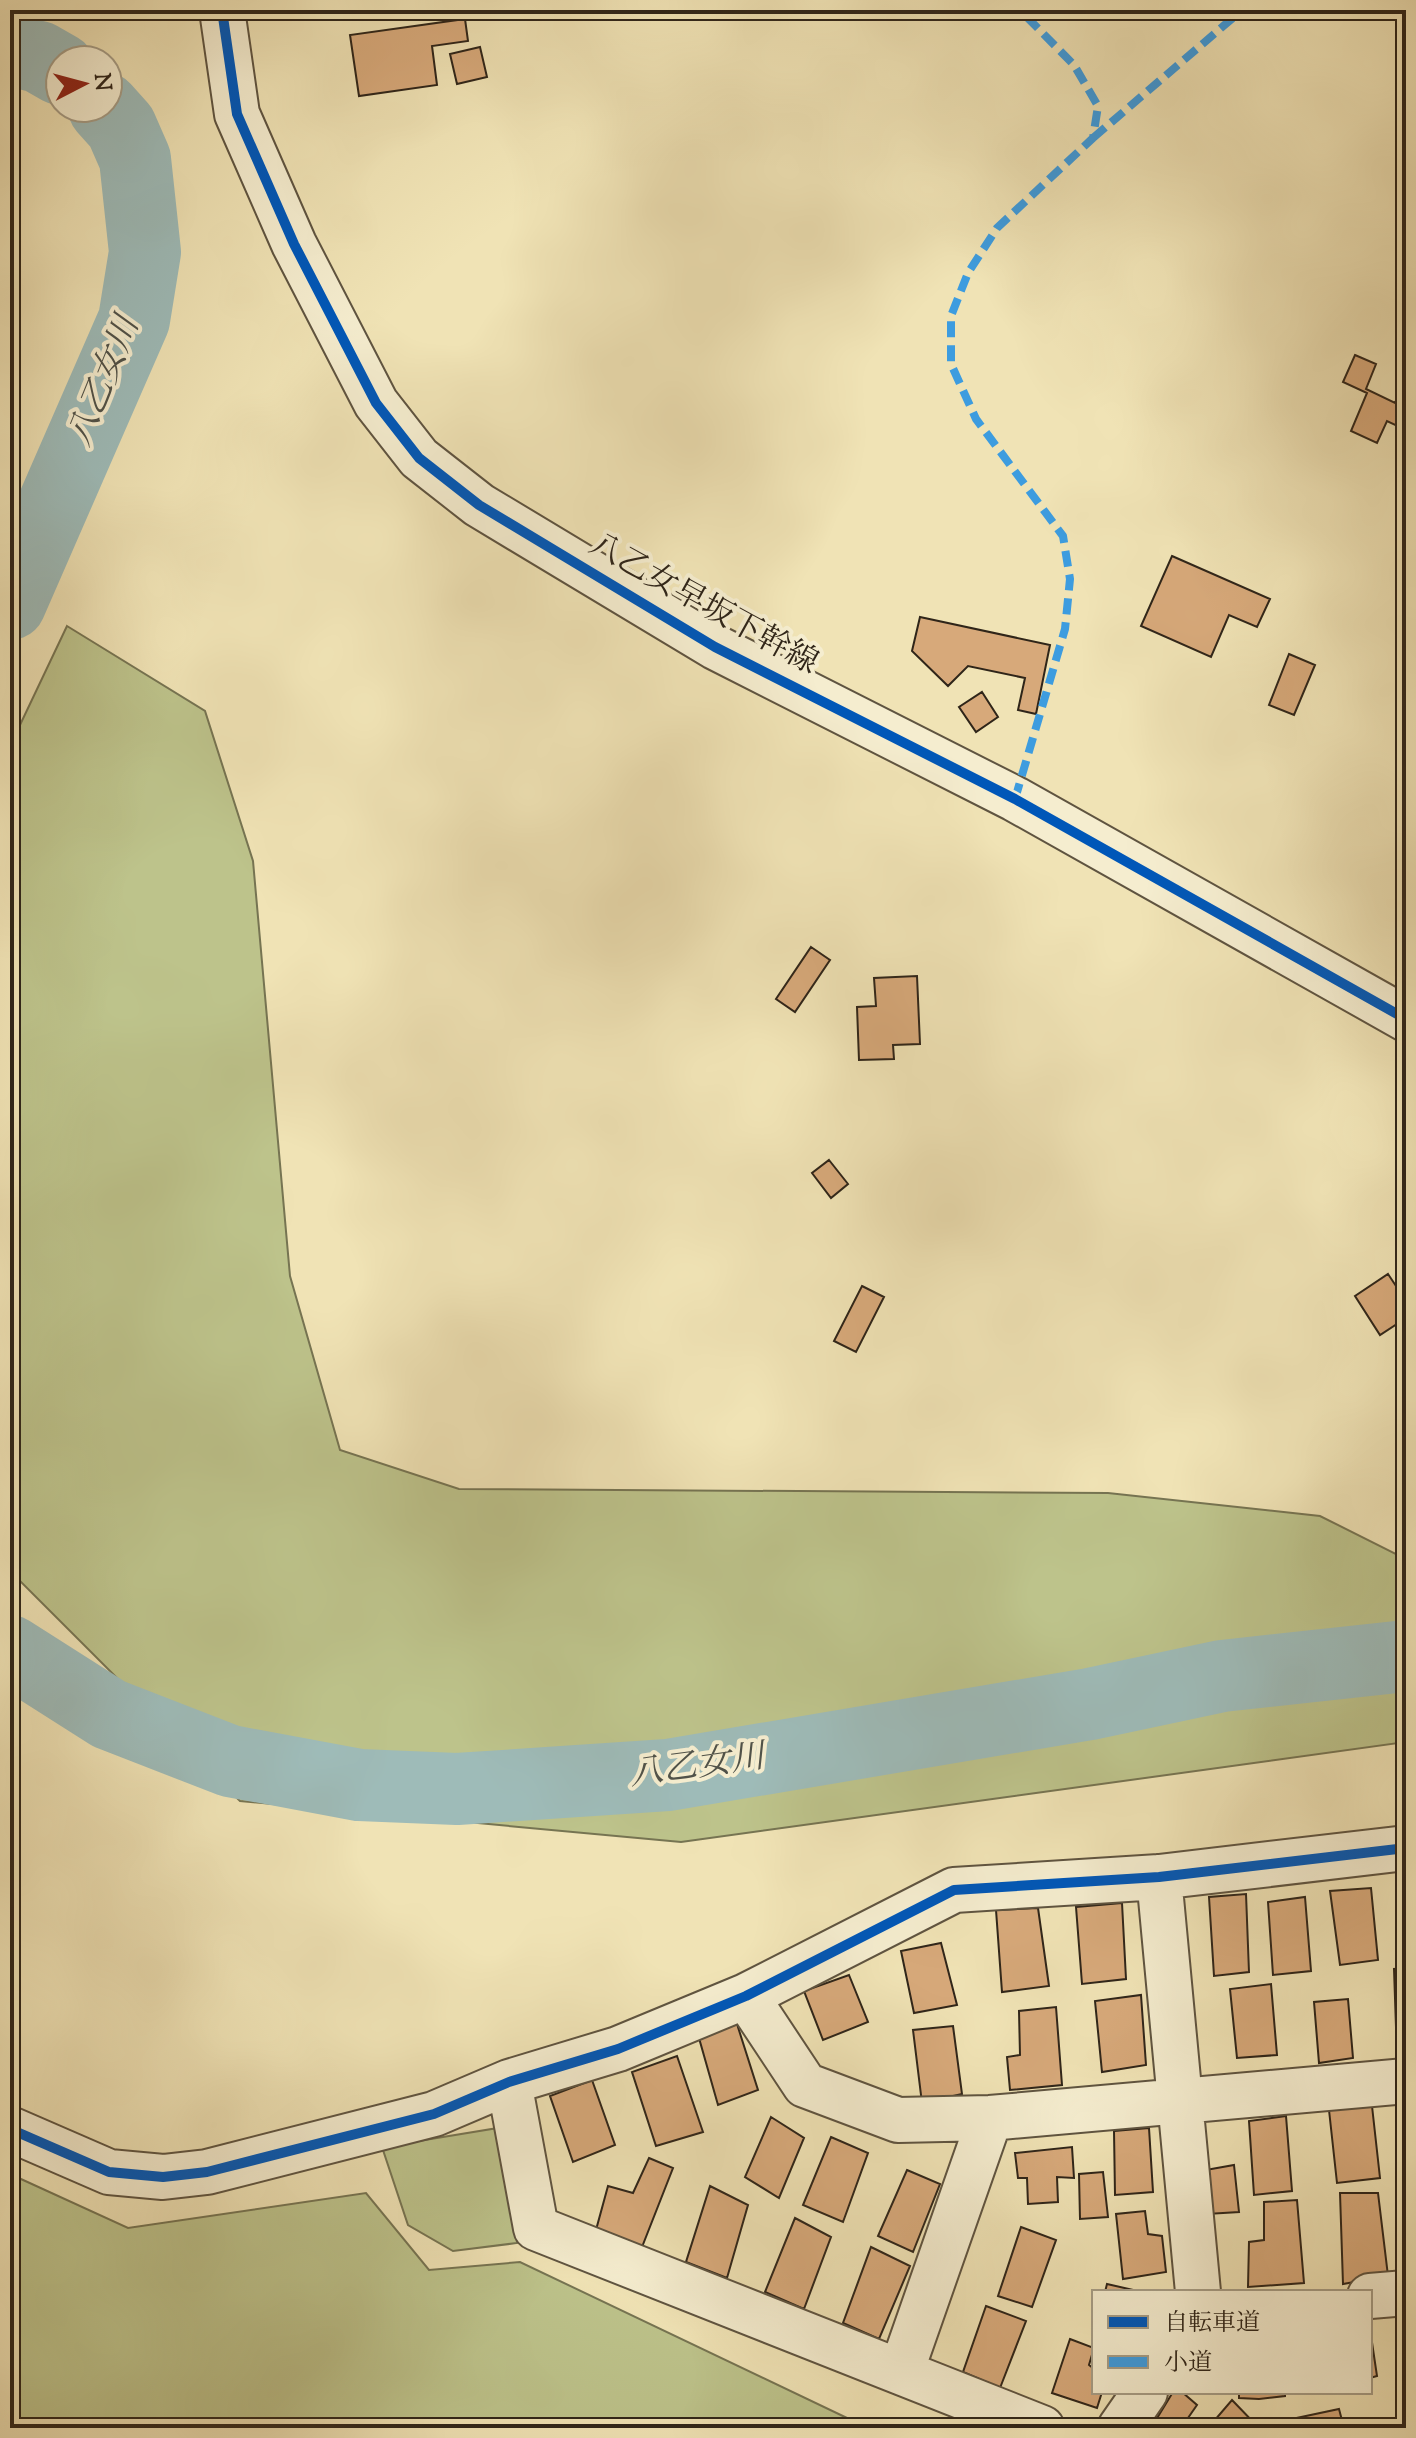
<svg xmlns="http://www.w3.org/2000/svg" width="1416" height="2438" viewBox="0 0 1416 2438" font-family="'Sorts Mill Goudy','Noto Serif JP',serif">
<rect width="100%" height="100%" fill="#f0e3b5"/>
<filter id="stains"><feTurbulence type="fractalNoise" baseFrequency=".0025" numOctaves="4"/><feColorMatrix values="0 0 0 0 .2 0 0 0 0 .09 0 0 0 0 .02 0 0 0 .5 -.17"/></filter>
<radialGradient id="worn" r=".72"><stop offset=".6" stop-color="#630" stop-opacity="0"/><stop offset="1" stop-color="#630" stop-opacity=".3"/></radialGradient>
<path fill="#bdc38b" stroke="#767452" stroke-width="2" d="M67,626L205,711L253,861L290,1276L340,1450L459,1489L1108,1493L1320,1516L1406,1559V1742L681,1842L240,1801L15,1576L10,1565V746Z
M504,2127L517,2243L453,2251L408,2225L382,2147Z
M10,2174L128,2228L366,2193L429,2270L520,2262L868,2428H10Z"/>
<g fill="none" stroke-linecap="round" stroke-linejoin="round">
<path stroke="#9ebbb8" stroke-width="72" d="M10,50L39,57L60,69
M10,604L134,320L145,252L135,159L121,127L104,108
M10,1651L109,1714L230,1761L359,1785L457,1789L668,1775L1090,1704L1222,1676L1406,1656"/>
</g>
<path fill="#d7a97a" stroke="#2f2519" stroke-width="2" d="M465,19L468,41L432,46L437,85L359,96L350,35Z
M480,47L487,77L457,84L450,54Z
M1355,355L1376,364L1366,389L1395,403L1406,378V430L1387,421L1377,443L1351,431L1367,393L1343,382Z
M1172,556L1270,599L1257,627L1229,615L1211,657L1141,626Z
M920,617L1050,645L1036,714L1018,710L1025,678L968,666L948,686L912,651Z
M1289,654L1315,665L1294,715L1269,705Z
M982,692L998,717L976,732L959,707Z
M811,947L830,960L795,1012L776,999Z
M917,976L920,1044L893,1045L894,1059L859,1060L857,1007L876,1006L874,978Z
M829,1160L848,1184L831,1198L812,1173Z
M1388,1274L1406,1301V1318L1380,1335L1355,1296Z
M862,1286L884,1297L856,1352L834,1341Z
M1371,1888L1378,1960L1340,1965L1330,1891Z
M1246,1894L1249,1972L1214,1976L1209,1897Z
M1305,1897L1311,1971L1273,1975L1268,1902Z
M1122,1903L1126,1979L1082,1984L1076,1907Z
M1038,1908L1049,1986L1002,1992L996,1910Z
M941,1943L957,2005L914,2013L901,1951Z
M1406,1968V2026L1396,2027L1394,1969Z
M849,1975L868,2022L823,2040L804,1991Z
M1271,1984L1277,2055L1237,2058L1230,1989Z
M1141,1995L1146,2065L1102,2072L1095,2001Z
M1348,1999L1353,2058L1319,2063L1314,2002Z
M1056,2007L1062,2085L1010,2090L1007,2057L1020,2055L1019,2011Z
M737,2024L758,2090L718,2105L699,2038Z
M953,2026L962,2094L922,2103L913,2030Z
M677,2056L703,2132L656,2146L632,2072Z
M592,2080L615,2145L573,2162L550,2096Z
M1372,2106L1380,2178L1337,2183L1329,2110Z
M1286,2116L1292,2191L1254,2195L1249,2121Z
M771,2117L804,2138L779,2198L745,2177Z
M1149,2128L1153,2192L1115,2195L1114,2131Z
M831,2137L868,2153L843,2222L803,2205Z
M1072,2147L1074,2178L1057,2177L1058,2202L1028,2204L1027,2178H1018L1015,2153Z
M649,2158L673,2168L642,2247L596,2230L608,2186L633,2193Z
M1234,2165L1239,2212L1207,2214L1200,2171Z
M907,2170L940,2184L913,2252L878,2236Z
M1103,2172L1108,2217L1080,2219L1079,2174Z
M710,2186L748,2205L727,2278L686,2262Z
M1340,2193H1378L1388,2276L1343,2284Z
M1297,2200L1304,2283L1248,2287L1249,2242L1264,2240V2202Z
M1145,2211L1148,2234L1162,2236L1166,2272L1123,2279L1116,2214Z
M795,2218L831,2237L804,2309L765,2292Z
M1021,2227L1056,2240L1032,2307L998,2296Z
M871,2247L910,2266L879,2339L843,2323Z
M1107,2284L1142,2292H1105Z
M986,2306L1026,2321L1000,2388L963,2372Z
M1370,2329L1377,2376L1370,2378Z
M1070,2339L1094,2348L1089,2365L1094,2369V2392H1102L1097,2408L1052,2393Z
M1173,2392H1182L1197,2405L1181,2428H1151Z
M1239,2392H1285V2396L1259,2399L1239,2398Z
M1232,2400L1259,2428H1208Z
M1404,2402L1406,2428H1392Z
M1339,2409L1344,2428H1290L1287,2420Z"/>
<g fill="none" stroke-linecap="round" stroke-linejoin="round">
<defs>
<path id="minor" d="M222,10L237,114L294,244L376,403L419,458L479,505L715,647L1015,799L1406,1019
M1159,1877L1198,2292
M746,1996L805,2085L898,2120L990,2118L1406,2081
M509,2082L536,2228L1042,2428
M10,2129L109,2172L163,2177L207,2172L434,2114L509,2082L618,2049L746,1996L954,1890L1159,1877L1406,1848
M1370,2296L1406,2293
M901,2372L990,2118
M1120,2428L1145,2392"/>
</defs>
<use href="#minor" stroke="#5f5440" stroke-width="48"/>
<use href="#minor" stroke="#f5edcf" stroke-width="44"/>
<path stroke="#3d9cdf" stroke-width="8" stroke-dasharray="16 8" stroke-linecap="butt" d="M1093,138L1242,10
M1015,799L1065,629L1070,579L1063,536L976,419L951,364V316L968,273L997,228L1093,138L1098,106L1074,65L1020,10"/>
<defs>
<path id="cycleway" d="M222,10L237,114L294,244L376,403L419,458L479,505L715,647L1015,799L1406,1019
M10,2129L109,2172L163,2177L207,2172L434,2114L509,2082L618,2049L746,1996L954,1890L1159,1877L1406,1848"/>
</defs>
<use href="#cycleway" stroke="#f5edcf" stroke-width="15"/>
<use href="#cycleway" stroke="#0057b8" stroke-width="10"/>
</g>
<g text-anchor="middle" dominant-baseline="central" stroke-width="8" stroke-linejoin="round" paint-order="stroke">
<g font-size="32" fill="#2f2519" stroke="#f5edcf">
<text transform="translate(703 605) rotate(29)">八乙女早坂下幹線</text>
</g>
<g font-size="34" font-style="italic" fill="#505249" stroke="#f5edcf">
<text transform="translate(105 382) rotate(-68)">八乙女川</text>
<text transform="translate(697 1767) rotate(-8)">八乙女川</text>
</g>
</g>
<rect width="1416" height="2438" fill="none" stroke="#f0e3b5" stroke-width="40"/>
<rect x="12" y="12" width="1392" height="2414" fill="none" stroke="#2f2519" stroke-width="4"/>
<rect x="20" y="20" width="1376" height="2398" fill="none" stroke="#2f2519" stroke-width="2"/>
<rect x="1092" y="2290" width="280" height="104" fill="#f5edcf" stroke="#a69d86" stroke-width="2"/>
<rect x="1108" y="2316" width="40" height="12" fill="#0057b8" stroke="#a69d86" stroke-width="2"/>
<text x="1164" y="2330" font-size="24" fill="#2f2519">自転車道</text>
<rect x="1108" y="2356" width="40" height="12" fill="#3d9cdf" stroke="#a69d86" stroke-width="2"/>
<text x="1164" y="2370" font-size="24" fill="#2f2519">小道</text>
<g transform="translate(84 84) rotate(84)"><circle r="38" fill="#f5edcf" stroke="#a69d86" stroke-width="2"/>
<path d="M0-6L14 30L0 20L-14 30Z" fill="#8f2418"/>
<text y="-12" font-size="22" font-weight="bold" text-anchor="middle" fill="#2f2519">N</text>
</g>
<rect width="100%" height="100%" filter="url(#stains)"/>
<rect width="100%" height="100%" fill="url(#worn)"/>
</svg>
